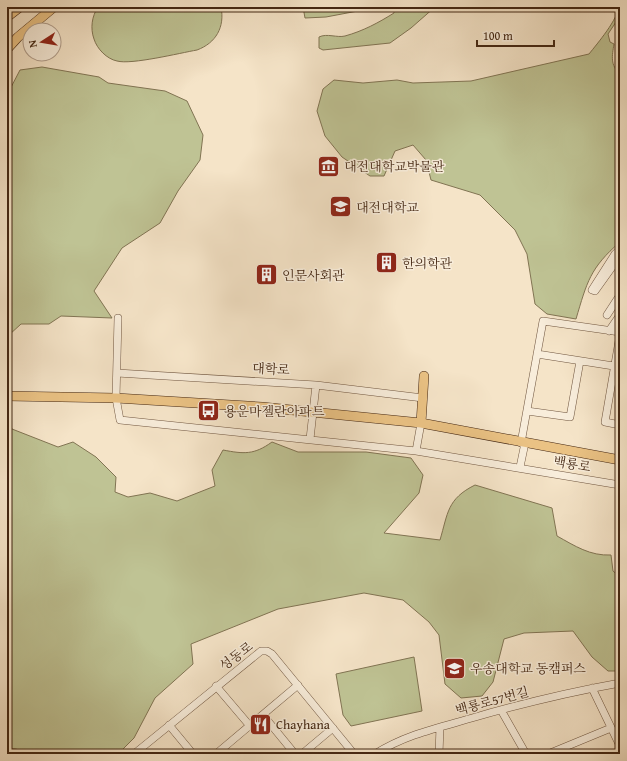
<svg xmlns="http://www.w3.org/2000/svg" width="627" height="761" viewBox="0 0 627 761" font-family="'Gentium Book Plus','Noto Serif KR',serif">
<rect width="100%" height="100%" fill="#f5e4c8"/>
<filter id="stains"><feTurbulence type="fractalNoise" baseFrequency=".005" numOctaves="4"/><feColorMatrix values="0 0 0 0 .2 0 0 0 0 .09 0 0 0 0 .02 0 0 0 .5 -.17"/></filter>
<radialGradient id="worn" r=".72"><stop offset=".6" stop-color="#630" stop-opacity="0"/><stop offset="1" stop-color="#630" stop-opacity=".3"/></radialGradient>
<path fill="#bfc394" stroke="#817453" d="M98,7H221C225,27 216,43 197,50C180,53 131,65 117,61C107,59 97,49 94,39C90,28 92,16 98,7Z
M303,7H365V8L363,10L326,17L305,18Z
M394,7H435L411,28L390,43L323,50L319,48V37C327,33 337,38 345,36C363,31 378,23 394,13Z
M618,7H620V16L608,34L610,42L614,44C612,56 610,65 620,74V242C590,268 587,282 576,319L547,314L535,304L527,254L515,230L480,195L431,180L426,160L413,145L395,151L384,176H370L342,157L325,136L317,111L323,89L334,80L363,83L397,80L413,83L471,81L589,54C597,44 619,18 618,7Z
M42,67L99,77L108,83L165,91L187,101L203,135L200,160L178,191L160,223L122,248L94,291L112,318L61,316L49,324H21L9,335V330L7,331V95L20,70Z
M7,420L12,429L58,447L73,442L96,457L116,477L115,492L128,497L150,493L177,501L215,486L212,470L223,450C244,454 254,455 272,442L298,452H366L411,458L423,475L419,493L384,533L440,540C448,513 447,499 475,485L552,508L557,536C575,546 590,556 611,555L613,571L620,577V671H608L592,657L573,631L524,633L504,639L493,682L482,696L461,698L445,684L439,635L429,622L403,600L364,593L278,609L191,644L193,664L155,698L134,738L118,754H27L16,749L7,748Z
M414,657L422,711L351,726L343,715L336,674Z"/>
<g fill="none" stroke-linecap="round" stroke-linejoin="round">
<defs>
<path id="minor" d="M620,249L615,254L592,290L595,291L620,256
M607,315L620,295
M118,318L116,398L120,420L416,451L620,485
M609,331L620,315
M620,335L605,422L620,425
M537,354L620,367
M117,373L316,385L423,398
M527,411L570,417L580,361
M310,439L316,385
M521,443L543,321L620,332
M416,451L421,423
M520,467L525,443
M216,686L250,726
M592,688L620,746
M501,710L526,754
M263,715L295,754
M169,725L193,754
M134,754L261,651H267L272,654L354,754
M216,754L298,685
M302,754L333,728
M375,754C405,735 437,728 472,718C520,704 570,692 620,683
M439,754L440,727
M548,754L611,728"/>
<path id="major" d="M7,17L20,7
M7,49L18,37L54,7
M7,396L116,398L262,407L421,423L620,460
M421,423L424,376"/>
</defs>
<use href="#minor" stroke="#705640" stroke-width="8"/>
<use href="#major" stroke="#432612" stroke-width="10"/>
<use href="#minor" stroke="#f8eddb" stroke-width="7"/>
<use href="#major" stroke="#eac284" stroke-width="9"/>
</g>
<defs>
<symbol id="museum-square" viewBox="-11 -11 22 22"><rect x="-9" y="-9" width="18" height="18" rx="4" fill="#8f2418" stroke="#f8eddb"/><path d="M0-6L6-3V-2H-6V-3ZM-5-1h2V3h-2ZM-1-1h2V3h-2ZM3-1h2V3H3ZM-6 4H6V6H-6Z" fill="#fff"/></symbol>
<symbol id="university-square" viewBox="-11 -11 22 22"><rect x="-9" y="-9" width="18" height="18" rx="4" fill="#8f2418" stroke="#f8eddb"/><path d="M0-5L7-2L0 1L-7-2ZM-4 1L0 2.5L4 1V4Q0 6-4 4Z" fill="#fff"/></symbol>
<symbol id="building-square" viewBox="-11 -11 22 22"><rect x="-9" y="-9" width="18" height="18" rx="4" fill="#8f2418" stroke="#f8eddb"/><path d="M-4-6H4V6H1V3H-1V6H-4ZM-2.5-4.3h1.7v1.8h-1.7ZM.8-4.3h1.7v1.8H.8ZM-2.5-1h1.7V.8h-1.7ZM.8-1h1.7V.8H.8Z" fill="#fff"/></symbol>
<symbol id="bus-square" viewBox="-11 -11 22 22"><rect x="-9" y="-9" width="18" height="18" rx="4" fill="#8f2418" stroke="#f8eddb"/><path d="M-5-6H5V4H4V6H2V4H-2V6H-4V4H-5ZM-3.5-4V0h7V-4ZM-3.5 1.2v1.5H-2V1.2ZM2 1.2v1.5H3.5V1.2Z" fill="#fff"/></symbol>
<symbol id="restaurant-square" viewBox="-11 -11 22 22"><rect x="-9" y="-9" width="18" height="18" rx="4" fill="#8f2418" stroke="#f8eddb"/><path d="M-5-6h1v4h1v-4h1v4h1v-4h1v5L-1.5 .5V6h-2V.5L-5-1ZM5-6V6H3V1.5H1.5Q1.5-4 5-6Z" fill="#fff"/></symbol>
</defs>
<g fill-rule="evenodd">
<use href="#museum-square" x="316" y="154" width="25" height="25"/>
<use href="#university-square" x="328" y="194" width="25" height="25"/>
<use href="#building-square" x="374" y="250" width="25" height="25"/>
<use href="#building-square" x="254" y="262" width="25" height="25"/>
<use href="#bus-square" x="196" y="398" width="25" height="25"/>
<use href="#university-square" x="442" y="656" width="25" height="25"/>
<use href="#restaurant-square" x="248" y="712" width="25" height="25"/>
</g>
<g text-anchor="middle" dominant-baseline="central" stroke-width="3" stroke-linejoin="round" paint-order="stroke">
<g font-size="13" fill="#432612" stroke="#f8eddb" text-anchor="start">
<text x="344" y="166">대전대학교박물관</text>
<text x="356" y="207">대전대학교</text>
<text x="402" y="263">한의학관</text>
<text x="282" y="275">인문사회관</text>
<text x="224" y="411">용운마젤란아파트</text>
<text x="470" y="668">우송대학교 동캠퍼스</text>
<text x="276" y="724">Chayhana</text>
</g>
<g font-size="13" fill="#432612" stroke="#f8eddb">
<text transform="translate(271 369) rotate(3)">대학로</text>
<text transform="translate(572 464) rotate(10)">백룡로</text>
<text transform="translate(236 656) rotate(-37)">성동로</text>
<text transform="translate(492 701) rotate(-15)">백룡로57번길</text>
</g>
</g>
<rect width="627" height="761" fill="none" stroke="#f5e4c8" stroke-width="24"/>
<rect x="8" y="8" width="611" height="745" fill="none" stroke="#432612" stroke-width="2"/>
<rect x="12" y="12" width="603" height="737" fill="none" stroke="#432612"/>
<g transform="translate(42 42) rotate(258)"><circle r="19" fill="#f8eddb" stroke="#b09d8b"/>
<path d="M0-3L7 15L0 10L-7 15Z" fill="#8f2418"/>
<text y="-6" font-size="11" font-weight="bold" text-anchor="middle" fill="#432612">N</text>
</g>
<path d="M477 40v6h77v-6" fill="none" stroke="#432612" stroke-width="2"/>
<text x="483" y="40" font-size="12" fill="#432612" stroke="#f8eddb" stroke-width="3" paint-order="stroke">100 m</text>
<rect width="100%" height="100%" filter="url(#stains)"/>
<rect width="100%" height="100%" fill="url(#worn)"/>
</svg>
